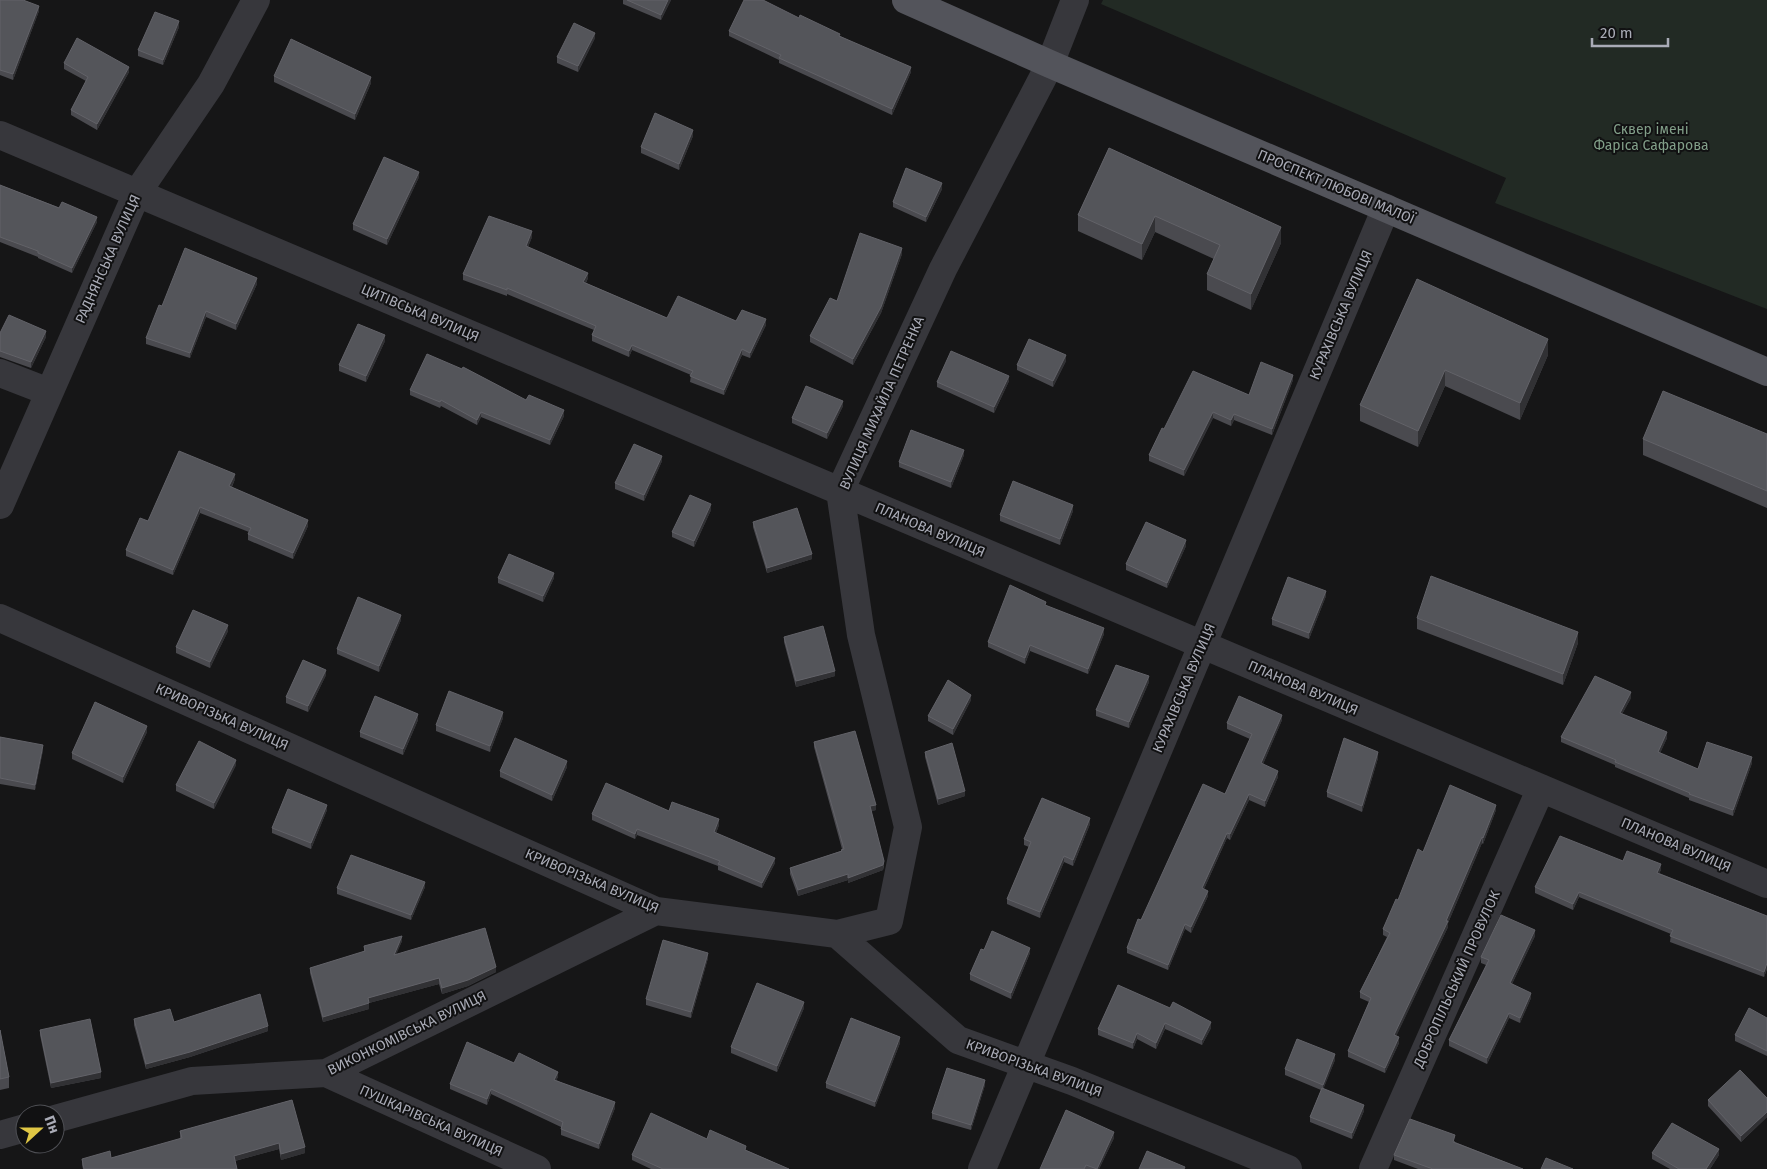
<svg xmlns="http://www.w3.org/2000/svg" width="1767" height="1169" viewBox="0 0 1767 1169" font-family="'Fira Sans',sans-serif">
<rect width="100%" height="100%" fill="#161617"/>
<path fill="#222a24" d="M1103,0H1767V309L1495,203L1506,178L1101,4Z"/>
<g fill="none" stroke-linecap="round" stroke-linejoin="round">
<path stroke="#37373c" stroke-width="28" d="M0,135L1767,884
M0,373L49,392
M0,505L137,193L211,84L256,0
M0,618L656,911L837,934L958,1040L1072,1081L1288,1169
M837,934L889,921L908,827L861,635L840,491L943,269L1050,64L1075,0
M326,1073L537,1169
M55,1119L192,1081L326,1073L656,911
M0,1135L25,1128
M982,1169L1386,208
M1373,1169L1541,788"/>
<path stroke="#53545b" stroke-width="28" d="M906,0L1050,64L1767,372"/>
</g>
<path fill="#4a4a4f" d="M0,0L39,11L13,80L0,75Z
M623,0H671L661,20L623,4Z
M799,18L840,36L911,72L892,115L779,63V60L729,36V31Z
M179,27L163,65L138,56V50Z
M595,38L578,72L557,63V57Z
M64,63L129,72L97,130L71,115V110L86,81L64,69Z
M274,76L371,83L355,120L274,82Z
M693,136L679,170L641,153V147Z
M1109,148L1281,243L1251,310L1207,290V274L1214,259L1155,232L1142,260L1078,231V215Z
M419,177L387,245L353,230V224Z
M0,185L97,222L72,273L38,258V257L0,242Z
M942,189L926,222L893,207V202Z
M532,237L528,247L588,278L586,283L667,318L736,321L766,325L750,358L742,355L724,395L690,382L691,375L632,350L629,357L592,341V335L594,330L507,294V296L463,280V274Z
M902,254L881,313L853,365L810,342V336L837,301Z
M1417,279L1548,355L1520,420L1445,386L1418,447L1360,421V405Z
M257,284L236,330L206,317L190,358L146,344V338L162,306Z
M0,333L46,337L31,368L0,357Z
M385,341L366,382L339,371V365Z
M1066,361L1053,387L1017,370V365Z
M1293,380L1272,435L1234,420L1231,426L1213,418L1184,476L1149,461V455L1164,429L1249,395Z
M1009,381L994,413L937,387V382Z
M410,390L526,400L564,416L550,445L481,417L477,425L441,406L440,408L410,395Z
M843,406L827,439L792,423V418Z
M1767,434V508L1643,455V439Z
M964,455L951,488L899,467V462Z
M662,461L644,501L615,489V483Z
M235,479L232,487L308,526L293,559L248,540V534L249,532L200,513L173,575L126,556V550L148,521Z
M711,510L694,547L672,537V532Z
M1073,511L1060,545L1000,521V515Z
M753,522L812,559L767,573L753,527Z
M1186,546L1167,588L1126,570V564Z
M498,578H554L543,602L498,583Z
M1326,596L1309,639L1272,625V619Z
M1046,606L1104,634L1088,674L1030,651L1025,664L988,647V642Z
M1417,618L1578,643L1563,685L1417,629Z
M401,620L379,672L337,654V649Z
M228,631L210,668L176,653V647Z
M784,637L835,676L796,687L784,642Z
M326,675L308,712L286,703V697Z
M1149,682L1129,728L1096,716V710Z
M1631,698L1622,714L1667,738L1660,753L1698,769L1752,763L1733,816L1689,800V798L1615,767V765L1561,742V737Z
M971,700L953,735L928,721V716Z
M503,718L490,752L436,731V725Z
M418,720L403,755L360,737V732Z
M1282,720L1263,764L1278,777L1265,807L1249,800L1230,840L1227,838L1204,889L1208,896L1191,933L1185,929L1168,970L1127,953V948L1141,920L1225,794L1250,739L1227,729V723Z
M147,732L123,783L72,759V753Z
M0,737L43,750L35,790L0,784Z
M814,742L876,810L871,811L884,866L883,870L848,883V880L798,896L790,874V868L841,851L842,849L814,747Z
M925,752L965,796L938,805L925,757Z
M1378,758L1362,812L1327,797V792Z
M236,765L214,809L176,791V785Z
M567,767L552,801L500,777V771Z
M327,810L311,849L272,833V828Z
M1496,810L1483,844L1482,843L1448,923V927L1396,1036L1399,1043L1385,1073L1348,1057V1051L1369,1002L1360,998V992L1387,937L1383,935V929L1423,852Z
M669,811L719,825L716,833L775,863L762,888L718,870V866L637,835L635,839L592,820V814Z
M1090,824L1073,866L1064,862L1040,918L1007,904V899L1029,847L1024,845V839Z
M1623,861L1661,870L1659,873L1767,916V969L1764,977L1670,942L1671,934L1579,897L1573,910L1535,893V887Z
M425,887L411,920L337,894V888Z
M1535,936L1512,984L1531,998L1520,1023L1509,1018L1487,1064L1449,1046V1040L1486,965L1481,963V957Z
M402,941L396,954L496,972L468,986L442,994L439,984L369,1003V1009L323,1022L310,973V968L364,952V946Z
M984,950L1030,953L1011,999L970,980V974Z
M708,958L691,1018L646,1005V999Z
M1118,985L1211,1028L1202,1045L1165,1029L1156,1049L1137,1039L1133,1049L1098,1035V1029Z
M804,1008L777,1072L731,1053V1047Z
M1767,1018V1056L1735,1041V1035Z
M134,1019L174,1022L268,1031L190,1057L146,1069L134,1025Z
M0,1030L9,1077V1088L0,1090Z
M40,1030L101,1078L51,1088L40,1035Z
M900,1043L875,1107L826,1088V1083Z
M1335,1060L1323,1089L1364,1111L1352,1139L1310,1122V1117L1321,1090L1285,1075V1069Z
M514,1063L558,1077L556,1080L615,1108L599,1149L561,1135V1127L491,1094L487,1105L450,1089V1084Z
M985,1085L971,1130L932,1119V1113Z
M1767,1098V1117L1741,1142L1708,1106V1100Z
M292,1100L305,1153L281,1160L279,1149L235,1161L237,1169H83L82,1165V1159L111,1158L180,1139V1131Z
M1114,1138L1099,1169H1040Z
M707,1139L746,1150L789,1169H651L632,1160V1155Z
M1455,1141V1142L1523,1169H1418L1394,1160V1155Z
M1652,1153L1719,1155L1710,1169H1670L1652,1159Z"/>
<path fill="#313134" d="M668,0H671L661,20V15Z
M39,6V11L13,80V74Z
M179,21V27L163,65V60Z
M595,33V38L578,72V66Z
M129,67V72L97,130V124Z
M911,67V72L892,115V109Z
M371,77V83L355,120V114Z
M693,130V136L679,170V164Z
M419,172V177L387,245V239Z
M942,183V189L926,222V217Z
M1155,216V232L1142,260V244Z
M97,217V222L72,273V268Z
M1281,227V243L1251,310V294Z
M532,231V237L526,252V246Z
M902,248V254L881,313L853,365V359Z
M588,273V278L583,288V282Z
M257,278V284L236,330V324Z
M206,311V317L190,358V353Z
M766,319V325L750,358V353Z
M46,331V337L31,368V362Z
M385,335V341L366,382V376Z
M1548,339V355L1520,420V403Z
M632,345V350L629,357V351Z
M742,349V355L724,395V390Z
M1066,355V361L1053,387V381Z
M1445,370V386L1418,447V431Z
M1293,375V380L1272,435V429Z
M1009,376V381L994,413V407Z
M843,401V406L827,439V433Z
M564,410V416L550,445V440Z
M481,412V417L477,425V420Z
M1213,412V418L1184,476V470Z
M1234,414V420L1231,426V420Z
M964,450V455L951,488V482Z
M662,456V461L644,501V495Z
M235,474V479L229,492V486Z
M711,504V510L694,547V541Z
M1073,505V511L1060,545V539Z
M200,507V513L173,575V570Z
M308,520V526L293,559V553Z
M1186,540V546L1167,588V583Z
M812,554V559L767,573V568Z
M554,573V578L543,602V596Z
M1326,591V596L1309,639V633Z
M401,615V620L379,672V666Z
M228,625V631L210,668V662Z
M1104,628V634L1088,674V669Z
M1578,632V643L1563,685V674Z
M1030,645V651L1025,664V658Z
M326,670V675L308,712V706Z
M835,671V676L796,687V681Z
M1149,676V682L1129,728V722Z
M1631,692V698L1620,718V713Z
M971,695V700L953,735V729Z
M503,712V718L490,752V746Z
M418,714V720L403,755V749Z
M1282,715V720L1261,769V763Z
M147,726V732L123,783V777Z
M1667,732V738L1658,758V752Z
M43,745V750L35,790V785Z
M1378,752V758L1362,812V806Z
M1752,757V763L1733,816V810Z
M236,760V765L214,809V803Z
M567,761V767L552,801V795Z
M1278,771V777L1265,807V801Z
M965,791V796L938,805V799Z
M1249,794V800L1230,840V834Z
M327,805V810L311,849V843Z
M876,805V810L870,812V806Z
M1496,805V810L1483,844V838Z
M1090,818V824L1073,866V860Z
M719,819V825L714,838V832Z
M637,829V835L635,839V834Z
M1227,833V838L1202,893V888Z
M1482,837V843L1448,923V927L1394,1041V1035L1446,921Z
M1064,856V862L1040,918V912Z
M775,858V863L762,888V883Z
M884,861L883,870L848,883V878Z
M1661,864V870L1657,878V873Z
M848,874V880L798,896V890Z
M425,882V887L411,920V915Z
M1208,891V896L1191,933V927Z
M1579,892V897L1573,910V904Z
M1185,924V929L1168,970V965Z
M1535,930V936L1510,988V983Z
M402,936V941L394,960V955Z
M1030,948V953L1011,999V993Z
M708,953V958L691,1018V1012Z
M1767,963V969L1764,977V972Z
M496,967V972L468,986L442,994V988Z
M439,978V984L369,1003V1009L323,1022V1017L368,998Z
M1531,993V998L1520,1023V1018Z
M804,1002V1008L777,1072V1066Z
M1509,1013V1018L1487,1064V1058Z
M1211,1022V1028L1202,1045V1040Z
M1165,1023V1029L1156,1049V1043Z
M268,1026V1031L190,1057L146,1069V1064Z
M1137,1033V1039L1133,1049V1043Z
M900,1037V1043L875,1107V1102Z
M1399,1037V1043L1385,1073V1068Z
M1335,1054V1060L1323,1090V1085Z
M101,1072V1078L51,1088V1083Z
M558,1072V1077L554,1085V1080Z
M985,1080V1085L971,1130V1125Z
M491,1089V1094L487,1105V1099Z
M615,1102V1108L599,1149V1144Z
M1364,1105V1111L1352,1139V1133Z
M1767,1112V1117L1741,1142V1136Z
M1114,1132V1138L1099,1169H1097Z
M279,1143V1149L234,1161V1156Z
M305,1147V1153L281,1160V1154Z
M1719,1149V1155L1710,1169H1706Z"/>
<path fill="#54555a" stroke="#626268" d="M0,0H23L39,6L13,74L0,70Z
M627,0H668L661,15Z
M744,0H763L799,18L800,15L840,34L839,36L911,67L892,109L779,58L781,55L729,31Z
M155,12L179,21L163,60L138,50Z
M574,23L595,33L578,66L557,57Z
M77,38L129,67L97,124L71,110L88,77L64,63Z
M291,39L371,77L355,114L274,76Z
M655,113L693,130L679,164L641,147Z
M1109,148L1281,227L1251,294L1207,274L1220,245L1155,216L1142,244L1078,215Z
M384,157L419,172L387,239L353,224Z
M906,168L942,183L926,217L893,202Z
M0,185L59,208L62,202L97,217L72,268L38,253V251L0,237Z
M489,216L532,231L526,246L588,273L583,282L667,318L678,296L736,321L742,310L766,319L750,353L742,349L724,390L690,376L693,371L632,345L629,351L592,335L596,326L507,288V290L463,274Z
M860,233L902,248L881,307L853,359L810,336L830,298L837,301Z
M185,248L257,278L236,324L206,311L190,353L146,338L159,305L162,306Z
M1417,279L1548,339L1520,403L1445,370L1418,431L1360,405Z
M9,315L46,331L31,362L0,351V333Z
M358,324L385,335L366,376L339,365Z
M1029,339L1066,355L1053,381L1017,365Z
M951,351L1009,376L994,407L937,382Z
M427,354L462,369L463,367L526,400L529,395L564,410L550,440L481,412L477,420L441,400L440,402L410,390Z
M1261,362L1293,375L1272,429L1234,414L1231,420L1213,412L1184,470L1149,455L1162,428L1164,429L1193,371L1249,395Z
M806,386L843,401L827,433L792,418Z
M1663,391L1767,434V491L1643,439Z
M911,430L964,450L951,482L899,462Z
M634,444L662,456L644,495L615,483Z
M179,451L235,474L229,486L308,520L293,553L248,534L251,528L200,507L173,570L126,550L140,518L148,521Z
M1013,481L1073,505L1060,539L1000,515Z
M690,495L711,504L694,541L672,532Z
M797,508L812,554L767,568L753,522Z
M1146,522L1186,540L1167,583L1126,564Z
M509,554L554,573L543,596L498,578Z
M1431,576L1578,632L1563,674L1417,618Z
M1288,577L1326,591L1309,633L1272,619Z
M1010,585L1046,602L1045,605L1104,628L1088,669L1030,645L1025,658L988,642Z
M358,597L401,615L379,666L337,649Z
M193,610L228,625L210,662L176,647Z
M823,626L835,671L796,681L784,637Z
M303,660L326,670L308,706L286,697Z
M1116,665L1149,676L1129,722L1096,710Z
M1595,676L1631,692L1620,713L1667,732L1658,752L1698,769L1707,742L1752,757L1733,810L1689,794L1690,793L1615,762L1616,760L1561,737Z
M948,680L971,695L953,729L928,716Z
M449,691L503,712L490,746L436,725Z
M375,696L418,714L403,749L360,732Z
M1239,696L1282,715L1261,763L1278,771L1265,801L1249,794L1230,834L1227,833L1202,888L1208,891L1191,927L1185,924L1168,965L1127,948L1138,919L1141,920L1203,784L1225,794L1252,734L1227,723Z
M95,702L147,726L123,777L72,753Z
M855,731L876,805L870,806L884,861L883,865L848,878V874L798,890L790,868L842,851L841,850L844,849L814,742Z
M0,737L43,745L35,785L0,778Z
M515,738L567,761L552,795L500,771Z
M1344,738L1378,752L1362,806L1327,792Z
M199,741L236,760L214,803L176,785Z
M952,743L965,791L938,799L925,752Z
M606,783L669,811L672,802L719,819L714,832L775,858L762,883L718,864L720,861L637,829L635,834L592,814Z
M1450,785L1496,805L1483,838L1482,837L1446,921H1448L1394,1035L1399,1037L1385,1068L1348,1051L1371,998L1360,992L1390,933L1383,929L1396,899L1398,900L1418,849L1423,852Z
M288,789L327,805L311,843L272,828Z
M1042,798L1090,818L1073,860L1064,856L1040,912L1007,899L1031,842L1024,839Z
M1560,836L1623,861L1627,851L1661,864L1657,873L1767,916V963L1764,972L1670,936L1673,930L1579,892L1573,904L1535,887Z
M351,855L425,882L411,915L337,888Z
M1501,915L1535,930L1510,983L1531,993L1520,1018L1509,1013L1487,1058L1449,1040L1489,960L1481,957Z
M485,928L496,967L468,980L442,988L439,978L368,998L369,1003L323,1017L310,968L365,951L364,946L402,936L394,955Z
M992,931L1030,948L1011,993L970,974L981,949L984,950Z
M663,940L708,953L691,1012L646,999Z
M757,983L804,1002L777,1066L731,1047Z
M1118,985L1170,1008L1173,1002L1211,1022L1202,1040L1165,1023L1156,1043L1137,1033L1133,1043L1098,1029Z
M260,994L268,1026L190,1052L146,1064L134,1019L170,1009L174,1022Z
M1749,1008L1767,1018V1051L1735,1035Z
M851,1018L900,1037L875,1102L826,1083Z
M90,1019L101,1072L51,1083L40,1030Z
M0,1030L9,1077L0,1079Z
M1297,1039L1335,1054L1323,1085L1285,1069Z
M467,1042L514,1063L519,1053L558,1072L554,1080L615,1102L599,1144L561,1129L563,1122L491,1089L487,1099L450,1084Z
M947,1068L985,1080L971,1125L932,1113Z
M1740,1070L1767,1098V1112L1741,1136L1708,1100Z
M1322,1088L1364,1105L1352,1133L1310,1117Z
M292,1100L305,1147L281,1154L279,1143L234,1156L237,1169H84L82,1159L110,1151L111,1158L182,1138L180,1131Z
M1066,1110L1114,1132L1097,1169L1086,1165L1084,1169H1040Z
M651,1113L707,1139L710,1130L746,1146L745,1150L789,1169H663L632,1155Z
M1410,1119L1455,1135L1453,1142L1523,1169H1433L1394,1155Z
M1672,1123L1719,1149L1706,1169H1679L1652,1153Z
M1147,1151L1185,1167L1184,1169H1139Z
M1546,1158L1573,1169H1541Z"/>
<g text-anchor="middle" dominant-baseline="central" stroke-width="4" stroke-linejoin="round" paint-order="stroke">
<g font-size="14" fill="#829f89" stroke="#111112">
<text x="1651" y="129">Сквер імені<tspan x="1651" dy="16">Фаріса Сафарова</tspan></text>
</g>
<g font-size="14" fill="#a9abb6" stroke="#111112">
<text transform="translate(1336 187) rotate(23)">ПРОСПЕКТ ЛЮБОВІ МАЛОЇ</text>
<text transform="translate(108 259) rotate(-66)">РАДНЯНСЬКА ВУЛИЦЯ</text>
<text transform="translate(420 313) rotate(23)">ЦИТІВСЬКА ВУЛИЦЯ</text>
<text transform="translate(1341 315) rotate(-67)">КУРАХІВСЬКА ВУЛИЦЯ</text>
<text transform="translate(882 403) rotate(-66)">ВУЛИЦЯ МИХАЙЛА ПЕТРЕНКА</text>
<text transform="translate(930 530) rotate(23)">ПЛАНОВА ВУЛИЦЯ</text>
<text transform="translate(1184 688) rotate(-67)">КУРАХІВСЬКА ВУЛИЦЯ</text>
<text transform="translate(1303 688) rotate(23)">ПЛАНОВА ВУЛИЦЯ</text>
<text transform="translate(222 717) rotate(24)">КРИВОРІЗЬКА ВУЛИЦЯ</text>
<text transform="translate(1676 845) rotate(23)">ПЛАНОВА ВУЛИЦЯ</text>
<text transform="translate(592 881) rotate(23)">КРИВОРІЗЬКА ВУЛИЦЯ</text>
<text transform="translate(1457 979) rotate(-66)">ДОБРОПІЛЬСЬКИЙ ПРОВУЛОК</text>
<text transform="translate(407 1033) rotate(-26)">ВИКОНКОМІВСЬКА ВУЛИЦЯ</text>
<text transform="translate(1034 1068) rotate(20)">КРИВОРІЗЬКА ВУЛИЦЯ</text>
<text transform="translate(431 1121) rotate(24)">ПУШКАРІВСЬКА ВУЛИЦЯ</text>
</g>
</g>
<g transform="translate(40 1129) rotate(69)"><circle r="24" fill="#111112" stroke="#4e4f54"/>
<path d="M0-4L9 19L0 12L-9 19Z" fill="#e0c745"/>
<text y="-8" font-size="14" font-weight="bold" text-anchor="middle" fill="#a9abb6">Пн</text>
</g>
<path d="M1592 38v8h76v-8" fill="none" stroke="#a9abb6" stroke-width="2.5"/>
<text x="1600" y="38" font-size="15" fill="#a9abb6" stroke="#111112" stroke-width="4" paint-order="stroke">20 m</text>
</svg>
